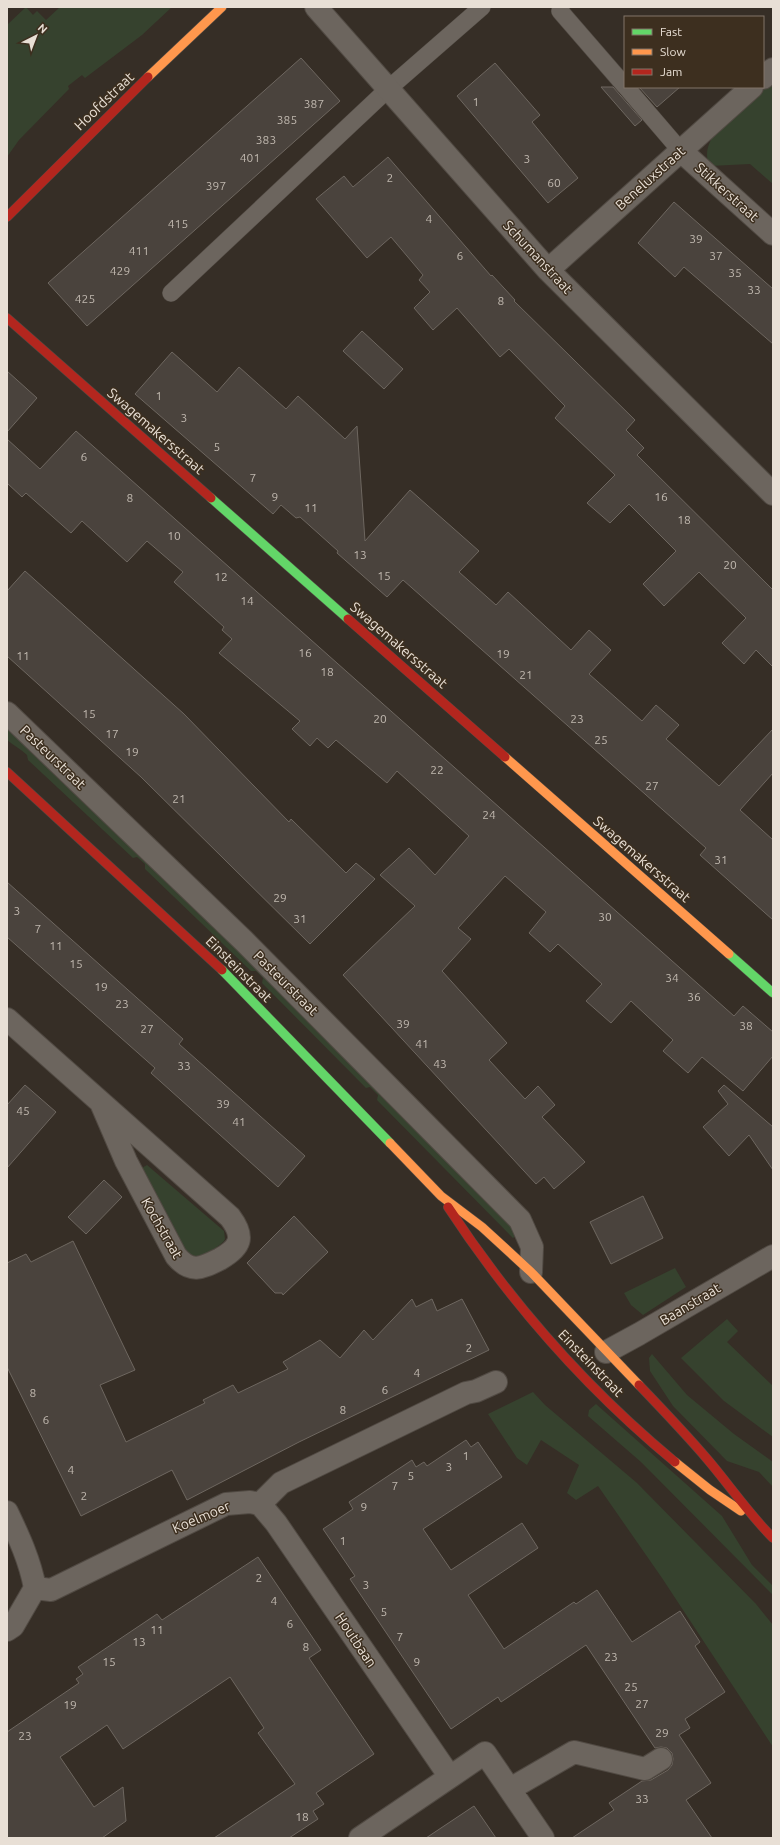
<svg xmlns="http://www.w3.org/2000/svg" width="780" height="1845" viewBox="0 0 780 1845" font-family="Ubuntu,sans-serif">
<rect width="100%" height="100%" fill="#362e26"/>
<path fill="#36422e" d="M26,7L33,15L37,11L46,20L60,7H172L142,35L85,78L82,75L68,86L69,89L19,140L7,157V25Z
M773,81V184L750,164L710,166C704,156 708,143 714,135Z
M7,725L171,881L518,1233L513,1238L377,1100L378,1095L370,1087L366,1088L262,983L263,978L256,971H251L145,869V864L137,857L133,858L28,760L27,755C21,749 14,746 7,740Z
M147,1165L224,1231L225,1239C223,1245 202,1257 195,1257C191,1257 189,1255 186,1253L142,1168Z
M675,1268L686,1287L643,1315L631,1305L624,1293Z
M727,1319L738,1331L727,1342L773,1386V1437L724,1401L681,1358Z
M652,1354L687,1395L734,1434L773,1462V1487L759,1472L727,1461L673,1406L650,1371L649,1358Z
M533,1392L545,1405L637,1483L756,1604L773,1625V1747L662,1578L598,1486L576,1500L567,1493L579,1465L541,1440L527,1465L517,1458L488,1414Z
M596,1404L722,1516L752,1565L773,1586V1595L641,1462L588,1416L589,1410Z"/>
<path fill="#4a433d" stroke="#6e6760" d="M301,58L340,101L87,326L48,283Z
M495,63L540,115L532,122L578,178L548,203L457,96Z
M601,87H613L642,120L635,126Z
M639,87H680L657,107Z
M388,157L491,276L492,275L515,300L514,301L635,420L626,430L644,448L637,455L773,590V667L756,650L744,664L722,643L746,618L699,572L664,606L643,584L676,551L629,504L610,523L587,503L615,475L555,418L565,406L509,349L500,357L457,308L433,330L414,308L430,292L419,280L423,275L391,237L367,258L316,199L344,176L353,187Z
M674,202L773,289V344L684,267L675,277L638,243Z
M362,331L403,369L384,389L343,351Z
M172,352L217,392L239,367L286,409L298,396L345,439L357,426L365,541L410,490L479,551L459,572L496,605L508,592L571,650L589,630L611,650L589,674L642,721L656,705L679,725L666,739L719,786L773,729V773L740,810L773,840V920L700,855L706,848L403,580L387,597L337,553L338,551L300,517L296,518L281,505L273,514L135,394Z
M7,371L37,398L7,432Z
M76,431L734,1016L743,1006L773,1032V1056L743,1091L702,1057L688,1073L663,1051L673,1040L631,1001L611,1023L586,1001L602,984L558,944L550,952L529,933L546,912L505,876L458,928L471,939L442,971L507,1043L489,1060L525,1099L538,1086L547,1096L555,1105L542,1117L585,1162L554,1189L544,1177L536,1184L343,975L415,906L380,875L409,848L435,875L469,836L397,771L387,783L336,740L328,748L317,738L310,746L292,729L300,721L219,653L232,639L222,630L224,627L174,582L183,572L147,541L127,562L82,521L71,533L26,493L22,497L7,483V439L40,469Z
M25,571L184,714L289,822L291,819L346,873L356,863L375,879L310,944L141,777L7,656V591Z
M7,882L183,1039L179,1044L305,1156L278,1187L151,1073L155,1068L7,937Z
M25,1085L56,1112L7,1168V1105Z
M724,1085L773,1127V1170L749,1135L729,1156L703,1127L728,1104L718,1091Z
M104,1180L122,1197L86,1234L68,1217Z
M643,1196L663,1238L611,1264L590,1222Z
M294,1216L328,1252L283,1295L282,1293H275L247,1263Z
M73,1241L135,1370L100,1385L126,1442L205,1403L203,1400L233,1385L238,1393L288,1369L283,1362L320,1340L340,1358L364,1330L373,1340L412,1299L416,1307L432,1299L437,1311L462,1299L489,1350L299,1442L187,1500L172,1470L81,1516L7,1367V1263L26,1254L31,1262Z
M466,1440L471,1447L478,1442L502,1477L423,1529L451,1570L522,1523L538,1548L468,1595L504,1649L574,1602L576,1604L597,1590L632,1642L680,1611L700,1642L695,1646L725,1692L685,1719L690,1728L679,1735L711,1783L686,1800L712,1838H572L614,1810L609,1803L642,1781L651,1780L668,1770L672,1765L673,1759L672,1753L667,1748L661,1747L655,1748L586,1645L501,1702L498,1697L451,1729L350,1579L355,1576L323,1529L353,1509L349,1502L412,1460L416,1467L424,1462L427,1466Z
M258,1557L321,1650L309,1658L374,1754L316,1793L324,1804L313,1811L318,1819L289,1838H214L295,1784L258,1733L264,1728L230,1677L123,1749L107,1725L60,1757L94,1807L123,1787L126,1821L102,1838H7V1732L79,1683L76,1679L83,1674L78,1667L157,1614L162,1620Z
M474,1806L496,1838H426Z"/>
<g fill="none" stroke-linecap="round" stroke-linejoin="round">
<defs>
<path id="lane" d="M561,7L560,11L625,86
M626,87L680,150
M171,293L388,89L482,7"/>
<path id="street" d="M316,7L548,270L773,494
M763,78L773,69
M680,150L773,234
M548,270L752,87
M7,713L244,941L520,1220L532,1247L531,1272
M7,1019L230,1217C245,1237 241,1247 220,1259C202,1268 191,1274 176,1256L126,1161L101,1103
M606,1352L639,1334L773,1256
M260,1504L276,1523L450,1777L485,1753L543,1838
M260,1504L281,1483L466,1393L476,1391L496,1382
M7,1512C19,1537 30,1561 35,1588
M35,1588L51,1590L226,1504L250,1502L260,1504
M7,1630L13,1626L35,1588
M510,1789L574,1752L645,1769L661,1759
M360,1838L450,1777"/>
<path id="fast" d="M211,498L348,619
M729,954L773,993
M222,970L390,1143"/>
<path id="slow" d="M148,77L222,7
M505,757L729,954
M390,1143L441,1196L482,1227L531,1272L639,1385
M675,1462L710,1490L741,1511"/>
<path id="jam" d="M7,217L148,77
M7,318L211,498
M348,619L505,757
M7,772L222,970
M448,1207C511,1303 587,1389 675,1462
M639,1385C663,1410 686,1434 708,1460C730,1486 749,1514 773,1538"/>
</defs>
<use href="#lane" stroke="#514a43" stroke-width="18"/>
<use href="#street" stroke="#514a43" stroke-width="24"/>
<use href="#fast" stroke="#514a43" stroke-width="10"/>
<use href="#slow" stroke="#514a43" stroke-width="10"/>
<use href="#jam" stroke="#514a43" stroke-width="10"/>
<use href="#lane" stroke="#6c655e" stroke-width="17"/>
<use href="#street" stroke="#6c655e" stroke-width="22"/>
<use href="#fast" stroke="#63d668" stroke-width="9"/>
<use href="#slow" stroke="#ff974d" stroke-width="9"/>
<use href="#jam" stroke="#b3261e" stroke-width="9"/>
</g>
<g text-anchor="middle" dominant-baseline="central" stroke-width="3" stroke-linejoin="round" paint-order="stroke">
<g font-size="12" fill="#c0b8af">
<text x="476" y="101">1</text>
<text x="314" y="103">387</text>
<text x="287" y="119">385</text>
<text x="266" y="139">383</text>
<text x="250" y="157">401</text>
<text x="527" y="158">3</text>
<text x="390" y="177">2</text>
<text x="554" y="182">60</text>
<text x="216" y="185">397</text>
<text x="429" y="218">4</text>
<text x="178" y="223">415</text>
<text x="696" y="238">39</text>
<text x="139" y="250">411</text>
<text x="460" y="255">6</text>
<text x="716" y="255">37</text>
<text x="120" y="270">429</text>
<text x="735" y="272">35</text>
<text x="754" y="289">33</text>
<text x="85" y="298">425</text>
<text x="501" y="300">8</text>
<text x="159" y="395">1</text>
<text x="184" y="417">3</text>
<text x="217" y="446">5</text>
<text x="84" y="456">6</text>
<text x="253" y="477">7</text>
<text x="275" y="496">9</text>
<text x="661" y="496">16</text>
<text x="130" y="497">8</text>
<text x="311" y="507">11</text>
<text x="684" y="519">18</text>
<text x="174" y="535">10</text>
<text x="360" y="554">13</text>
<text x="730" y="564">20</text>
<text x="384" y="575">15</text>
<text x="221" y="576">12</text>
<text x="247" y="600">14</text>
<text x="305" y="652">16</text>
<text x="503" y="653">19</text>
<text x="23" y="655">11</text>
<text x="327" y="671">18</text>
<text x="526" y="674">21</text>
<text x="89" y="713">15</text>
<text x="380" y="718">20</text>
<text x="577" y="718">23</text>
<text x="112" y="733">17</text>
<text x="601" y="739">25</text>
<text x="132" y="751">19</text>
<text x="437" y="769">22</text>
<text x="652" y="785">27</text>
<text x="179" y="798">21</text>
<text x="489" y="814">24</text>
<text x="721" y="859">31</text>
<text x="280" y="897">29</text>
<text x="17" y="910">3</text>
<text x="605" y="916">30</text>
<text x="300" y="918">31</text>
<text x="38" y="928">7</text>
<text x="56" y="945">11</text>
<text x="76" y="963">15</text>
<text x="672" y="977">34</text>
<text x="101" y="986">19</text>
<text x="694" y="996">36</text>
<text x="122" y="1003">23</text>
<text x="403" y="1023">39</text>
<text x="746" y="1025">38</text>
<text x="147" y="1028">27</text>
<text x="422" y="1043">41</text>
<text x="440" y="1063">43</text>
<text x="184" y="1065">33</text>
<text x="223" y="1103">39</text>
<text x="23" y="1110">45</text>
<text x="239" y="1121">41</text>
<text x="469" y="1347">2</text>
<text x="417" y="1372">4</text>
<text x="385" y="1389">6</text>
<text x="33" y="1392">8</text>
<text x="343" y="1409">8</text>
<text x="46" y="1419">6</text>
<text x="466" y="1455">1</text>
<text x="449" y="1466">3</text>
<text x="71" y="1469">4</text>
<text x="411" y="1475">5</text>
<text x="395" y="1485">7</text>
<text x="84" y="1495">2</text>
<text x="364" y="1506">9</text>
<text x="343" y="1540">1</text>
<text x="259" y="1577">2</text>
<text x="366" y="1584">3</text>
<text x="274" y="1600">4</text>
<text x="384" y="1611">5</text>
<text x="290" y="1623">6</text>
<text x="157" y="1629">11</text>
<text x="400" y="1636">7</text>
<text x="139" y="1641">13</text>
<text x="306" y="1646">8</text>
<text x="611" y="1656">23</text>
<text x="109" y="1661">15</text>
<text x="417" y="1661">9</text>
<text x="631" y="1686">25</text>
<text x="642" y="1703">27</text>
<text x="70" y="1704">19</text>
<text x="662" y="1732">29</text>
<text x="25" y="1735">23</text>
<text x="642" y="1798">33</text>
<text x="302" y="1816">18</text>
</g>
<g font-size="14" fill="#e8dfd5" stroke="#3d2f1f">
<text transform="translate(104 101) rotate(-44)">Hoofdstraat</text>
<text transform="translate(650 178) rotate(-42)">Beneluxstraat</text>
<text transform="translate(727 192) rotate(42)">Stikkerstraat</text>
<text transform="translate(538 257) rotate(47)">Schumanstraat</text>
<text transform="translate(156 431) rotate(41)">Swagemakersstraat</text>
<text transform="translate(399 645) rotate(41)">Swagemakersstraat</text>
<text transform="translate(53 757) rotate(44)">Pasteurstraat</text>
<text transform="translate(642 859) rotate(41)">Swagemakersstraat</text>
<text transform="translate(239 969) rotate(45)">Einsteinstraat</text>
<text transform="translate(286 983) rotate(45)">Pasteurstraat</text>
<text transform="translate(162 1228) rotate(60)">Kochstraat</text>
<text transform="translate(690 1304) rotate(-31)">Baanstraat</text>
<text transform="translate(591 1363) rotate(46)">Einsteinstraat</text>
<text transform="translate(201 1517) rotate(-23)">Koelmoer</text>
<text transform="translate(356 1640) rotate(56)">Houtbaan</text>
</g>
</g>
<rect width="780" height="1845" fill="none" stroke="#e8dfd5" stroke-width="16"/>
<rect x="624" y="16" width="140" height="72" fill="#3d2f1f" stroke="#817568"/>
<rect x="632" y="29" width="20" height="6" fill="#63d668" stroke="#817568"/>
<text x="660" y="36" font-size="12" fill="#e8dfd5">Fast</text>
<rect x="632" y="49" width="20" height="6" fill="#ff974d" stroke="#817568"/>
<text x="660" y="56" font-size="12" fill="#e8dfd5">Slow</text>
<rect x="632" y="69" width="20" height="6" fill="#b3261e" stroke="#817568"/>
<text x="660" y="76" font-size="12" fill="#e8dfd5">Jam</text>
<g transform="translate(36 36) rotate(42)" stroke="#3d2f1f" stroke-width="3" paint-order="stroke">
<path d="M0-3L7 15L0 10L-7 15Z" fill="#e8dfd5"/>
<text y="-6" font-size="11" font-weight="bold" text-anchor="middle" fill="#e8dfd5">N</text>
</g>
</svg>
